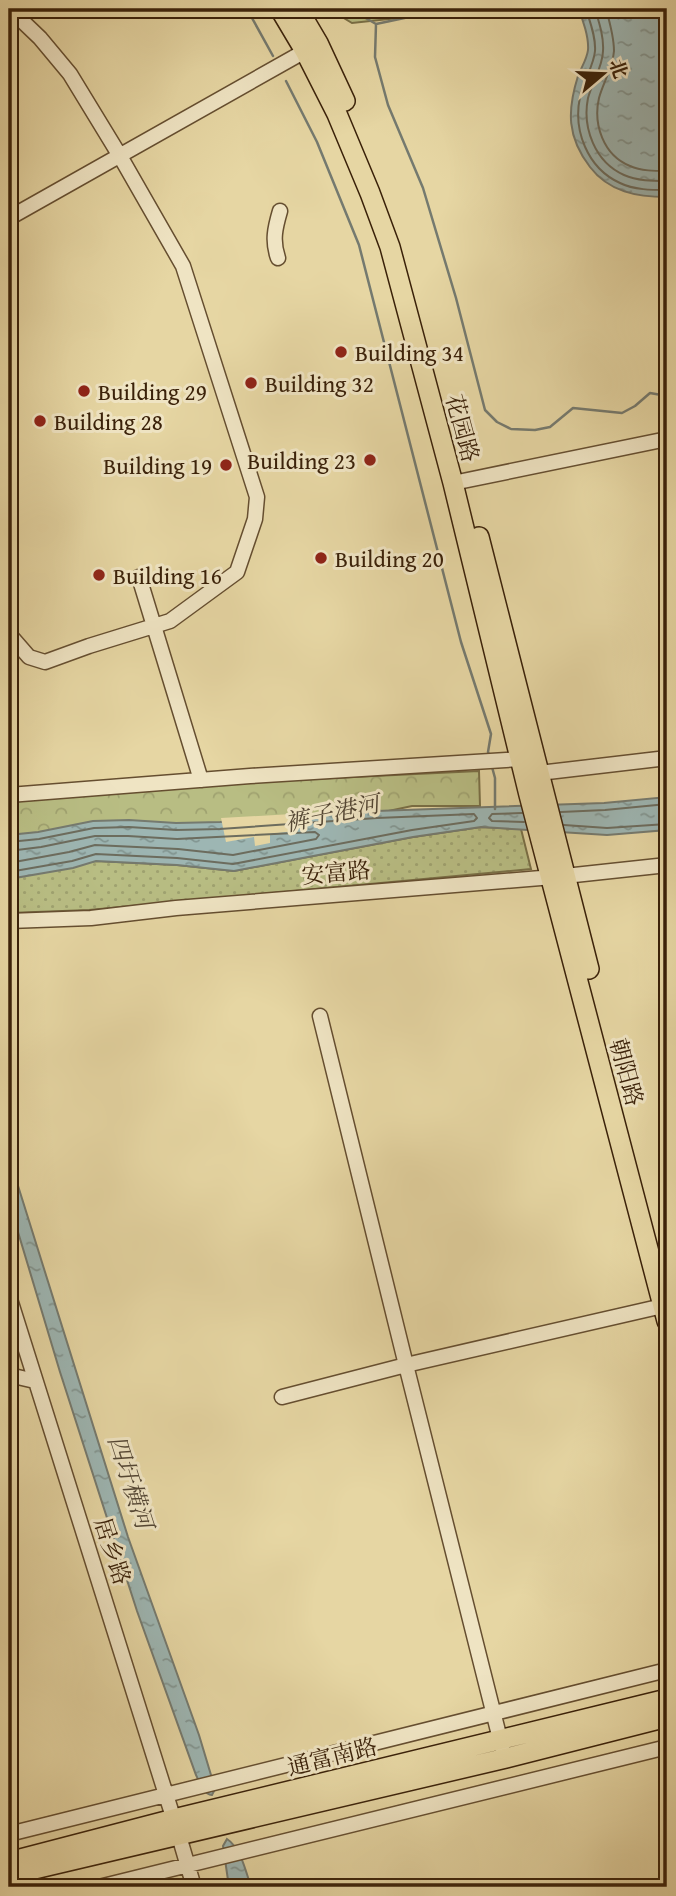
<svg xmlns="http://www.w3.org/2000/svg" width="676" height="1896" viewBox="0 0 676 1896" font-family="'Gentium Book Plus','Noto Serif SC',serif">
<defs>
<pattern id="grass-dots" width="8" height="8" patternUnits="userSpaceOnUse" patternTransform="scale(1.75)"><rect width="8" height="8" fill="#b8bd83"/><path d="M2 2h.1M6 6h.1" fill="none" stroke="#9fa270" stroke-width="1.8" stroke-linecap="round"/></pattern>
<pattern id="forest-crowns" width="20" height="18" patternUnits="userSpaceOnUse" patternTransform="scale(1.75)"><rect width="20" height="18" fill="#b8bd83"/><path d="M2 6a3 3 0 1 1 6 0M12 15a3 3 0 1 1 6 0" fill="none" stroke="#9fa270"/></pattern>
<pattern id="water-ripples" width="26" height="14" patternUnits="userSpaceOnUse" patternTransform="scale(1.75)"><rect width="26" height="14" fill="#9db6b3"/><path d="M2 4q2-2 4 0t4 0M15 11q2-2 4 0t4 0" fill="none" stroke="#819490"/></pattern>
</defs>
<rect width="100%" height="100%" fill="#e6d6a3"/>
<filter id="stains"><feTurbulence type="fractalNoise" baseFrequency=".00286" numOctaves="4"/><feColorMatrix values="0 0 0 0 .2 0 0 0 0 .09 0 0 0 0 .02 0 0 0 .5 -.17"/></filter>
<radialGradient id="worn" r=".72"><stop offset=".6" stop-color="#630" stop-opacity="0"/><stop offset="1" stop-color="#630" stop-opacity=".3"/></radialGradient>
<path fill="url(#grass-dots)" stroke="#796f46" stroke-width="2" d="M481,827L521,829L531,869L89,910L9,913V867L96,861L177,865L234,871L413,837Z"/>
<path fill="url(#forest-crowns)" stroke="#796f46" stroke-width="2" d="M329,9H483L352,23Z
M479,771L480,806H412L294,831L9,841V802L250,782Z"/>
<path fill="url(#water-ripples)" stroke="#757a6f" stroke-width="2" d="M578,9H667V197C637,197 609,192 590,167C567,137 567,111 578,76C581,68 587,59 588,50C589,38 583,19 578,9Z
M667,797V830L607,835L481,827L413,837L234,871L177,865L96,861L73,868L9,879V835L38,832L93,821L129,820L176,823L220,822L376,811L604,803Z
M9,1157L128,1537L199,1735L214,1785V1791L212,1795C203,1794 200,1783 196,1775L137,1611L60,1372L9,1202Z
M227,1839C241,1848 246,1872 251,1887H229L223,1846Z"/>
<path fill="#e6d6a3" d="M292,814L294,831L270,834V843L255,846L254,837L226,842L221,818Z"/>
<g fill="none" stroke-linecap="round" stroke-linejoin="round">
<path stroke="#6c6c5e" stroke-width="2" d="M586,9C590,22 596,37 595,51C594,65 583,82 580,97C573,130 587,168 620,183C634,190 652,190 667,190
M595,9C599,22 604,37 603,51C603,66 592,83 588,98C582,128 595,162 624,175C637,181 653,181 667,181
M606,9C610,23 614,37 614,51C613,67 603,83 599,98C593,124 603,155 630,166C641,171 655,171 667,171
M561,812L605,810L667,804
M522,813L492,814L489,818L492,821L524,822
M564,825L607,828L667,824
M9,842L39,839L94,828L129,827L176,830L220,829L377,818L474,814L477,818L474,821L412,830L233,864L177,858L96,854L72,861L9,872
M9,851L41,847L95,836H128L177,839L315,832L319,835L316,839L233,855L178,849L95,845L69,852L9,863"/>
<path stroke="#757a6f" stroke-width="2.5" d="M247,9L273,56
M350,9L376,24L428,13L487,9
M376,24L375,57L388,105L423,188L456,298L485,410L497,422L511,429L535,430L550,427L573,408L622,413L635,406L650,393L667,396
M286,81L317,142L359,245L461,642L491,734L488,752L490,757
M492,767L495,778V809"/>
<defs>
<path id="minor" d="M9,16H17L40,38L70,74L120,156L183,266L257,497L255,519L237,572L170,621L89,646L45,662L29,657L9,634
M9,218L314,46
M278,258C272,241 275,228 280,211
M453,483L667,439
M139,577L201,780
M539,773L667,758
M9,795L250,776L521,759
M9,921L91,918L176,908L565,876L667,865
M320,1016L406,1365L502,1747
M9,1296L179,1836L194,1887
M9,1375L35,1381
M282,1397L406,1365L667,1305
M9,1834L667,1670
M99,1887L667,1747"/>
<path id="major" d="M280,9L305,51L337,114L370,193L390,247L453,483L529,795L667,1321
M298,9L318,43L345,101
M479,537L589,969
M9,1862L174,1819L667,1699
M9,1875L506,1758L667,1717"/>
</defs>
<use href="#minor" stroke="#654e30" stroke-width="17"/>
<use href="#major" stroke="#3a2109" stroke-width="22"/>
<use href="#minor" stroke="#efe4c3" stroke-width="14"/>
<use href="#major" stroke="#e6d6a3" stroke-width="19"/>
</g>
<g fill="#8f2418" stroke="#efe4c3" stroke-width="2.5">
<circle cx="341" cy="352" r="7"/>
<circle cx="251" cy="383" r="7"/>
<circle cx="84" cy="391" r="7"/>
<circle cx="40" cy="421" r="7"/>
<circle cx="370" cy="460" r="7"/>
<circle cx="226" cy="465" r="7"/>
<circle cx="321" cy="558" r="7"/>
<circle cx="99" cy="575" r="7"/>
</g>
<g text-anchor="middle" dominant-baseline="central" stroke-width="6" stroke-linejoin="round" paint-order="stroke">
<g font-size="23" fill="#3a2109" stroke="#efe4c3" text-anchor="start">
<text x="355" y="352">Building 34</text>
<text x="265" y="383">Building 32</text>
<text x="98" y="391">Building 29</text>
<text x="54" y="421">Building 28</text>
<text x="356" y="460" text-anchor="end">Building 23</text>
<text x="212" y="465" text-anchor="end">Building 19</text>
<text x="335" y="558">Building 20</text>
<text x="113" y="575">Building 16</text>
</g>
<g font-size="23" fill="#3a2109" stroke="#efe4c3">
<text transform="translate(463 428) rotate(75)">花园路</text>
<text transform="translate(336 872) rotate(-5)">安富路</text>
<text transform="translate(627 1072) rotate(75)">朝阳路</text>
<text transform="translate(113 1551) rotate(72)">居乡路</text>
<text transform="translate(332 1756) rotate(-14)">通富南路</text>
</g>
<g font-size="24" font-style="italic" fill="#534634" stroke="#efe4c3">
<text transform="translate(332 813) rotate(-12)">裤子港河</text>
<text transform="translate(131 1482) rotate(72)">四圩横河</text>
</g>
</g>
<rect width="676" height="1896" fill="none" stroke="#e6d6a3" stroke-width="35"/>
<rect x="10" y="10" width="655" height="1875" fill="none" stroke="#3a2109" stroke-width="3.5"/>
<rect x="18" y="18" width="641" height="1861" fill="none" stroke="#3a2109" stroke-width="2"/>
<g transform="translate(603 74) rotate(71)" stroke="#efe4c3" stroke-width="5" paint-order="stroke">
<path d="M0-5L12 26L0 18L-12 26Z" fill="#3a2109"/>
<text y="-10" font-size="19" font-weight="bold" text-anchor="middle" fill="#3a2109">北</text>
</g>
<rect width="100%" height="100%" filter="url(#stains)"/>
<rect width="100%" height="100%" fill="url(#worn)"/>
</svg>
